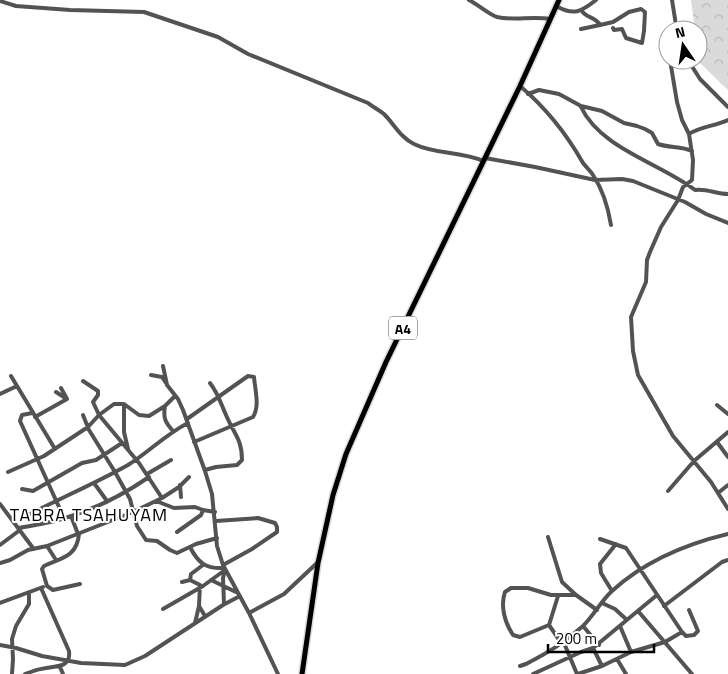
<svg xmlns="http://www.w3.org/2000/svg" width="728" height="674" viewBox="0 0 728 674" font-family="'Titillium Web',sans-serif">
<defs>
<pattern id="forest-crowns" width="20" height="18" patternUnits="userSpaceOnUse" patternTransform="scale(1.25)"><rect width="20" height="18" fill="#dadada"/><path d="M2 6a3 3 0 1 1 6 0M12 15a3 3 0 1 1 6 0" fill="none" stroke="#b9b9b9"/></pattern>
</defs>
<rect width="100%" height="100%" fill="#fff"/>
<path fill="url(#forest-crowns)" d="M691,0H728V90L699,62L698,30H695Z"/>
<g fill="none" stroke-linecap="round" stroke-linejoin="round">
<defs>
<path id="highway" d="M302,674L318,563L333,495L346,454L386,362L520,86L559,0"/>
</defs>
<use href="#highway" stroke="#dbdbdb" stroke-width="8"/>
<path stroke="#535353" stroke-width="4" d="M469,0C477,4 490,15 497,17C514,21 532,16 550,19
M672,0L676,25L674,30
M0,1L16,6L70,10L144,12L218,37L248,54L368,103C373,107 379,110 384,114C394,124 401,138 414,144C436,155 462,151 483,161
M556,6C574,16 581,12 596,0
M600,25L613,22L629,12L641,9L645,12L644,31L642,43L626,38L622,29L614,30L613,28
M581,29L600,25C596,17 586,18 582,11
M670,60L677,102L682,120L689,134L693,160L692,180L683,187L678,200L661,227L650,252L647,260L646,282L631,317L633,351L638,375L673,436L711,482L728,509
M688,60L700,79L728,107
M520,86C546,108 566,133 583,163C586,167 590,170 593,175C603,190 608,207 611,225
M528,94L539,90L559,94L581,106L602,111L624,123L637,126L645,129L652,133L658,144C669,148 681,146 692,151
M581,107C601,149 660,163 695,190C706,188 716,194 728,194
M689,134C701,126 716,126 728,120
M485,158L535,167L595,180L622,179L633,181L685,202L706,214L728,223
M163,366L167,385L178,399L183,410L205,471L212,494L217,546L223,565L249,613L278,674
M151,375L162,377L166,383
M11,376L55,449
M83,381L98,391V395L93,402L99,415L139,463L162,498
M56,392L67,399L61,388
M0,394L17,386
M124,404V432L128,449
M717,405L728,414
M165,406C163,418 165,422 173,431
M32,413L22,415L20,421L59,507L62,519
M83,415L89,430L115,472L130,499L137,526L146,540L157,541L170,550L177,553L196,544L217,538
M35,417L67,399
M187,419L248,376L254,377C255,390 260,406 253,417L194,442
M717,442L728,457
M205,470L216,467L237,465L242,460C242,439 234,434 226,415C220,402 219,395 210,383
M8,472L44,456L88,427L99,415L114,404H124L139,415L149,416L165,406L175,396
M147,474L171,460
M94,483L107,501
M180,485L181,497
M22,489L33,491L82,463L96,460L122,443
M668,491L694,461L728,432
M718,493L728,485
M156,501L174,508L195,507L203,510L215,512
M0,504L33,548
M30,514C63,497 96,483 128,465C149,452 166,434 188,423
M71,516L78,534
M216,521L258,518L275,523L277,527V532L252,549L223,565
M19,528C34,525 50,523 65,518C95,509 123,495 149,477
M177,532L201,515L203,510
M79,534C77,557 61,558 44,566L42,569L47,586L53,590L80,584
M548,537L562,582L576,595
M600,539L626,548L682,632
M0,545L20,530
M47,546L56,560
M190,547C198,563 206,569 224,568
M0,563L10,560L28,550L47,546L133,512L162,498L179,487L189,477
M190,580L200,585L199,606L205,616
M211,580L238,593
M182,582L190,580L191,574L203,565
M612,591L601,573L600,564L616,544
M558,596L549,625L560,641L564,643L577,674
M0,603L43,587
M602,603L615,609L627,620
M224,604L223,578L225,570
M664,606L722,562L728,560
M163,609L203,586L225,570
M638,611L692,674
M249,613L284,594L317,563
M195,623L199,606
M549,625L520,637L513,635C505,623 500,606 505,592L511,588H528L551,595H576L597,610
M583,626L599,645
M620,626L631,652
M0,645L16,648L42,656L81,663L125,665L145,656L223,605L240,596
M617,659L626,674
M520,666L526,664C549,652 564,643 583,626C594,615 601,601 612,591C645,561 686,544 728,534
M602,666L593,648L657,595
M60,667L63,674
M12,674L13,659L12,639L16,626L29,604V592
M25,674C32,671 39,669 46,668C58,666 71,667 69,651L41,588
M533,674L581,652L593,648
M578,674L602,666L631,652L665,642L682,632L686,636L694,635L698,631L689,610"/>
<use href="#highway" stroke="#000" stroke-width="5"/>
</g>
<g text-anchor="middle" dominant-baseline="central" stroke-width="4" stroke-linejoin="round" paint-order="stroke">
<rect fill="#fff" stroke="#4c4c4c" stroke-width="1" x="389" y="316.5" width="28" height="23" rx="4"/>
<g font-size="14" font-weight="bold" fill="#000">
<text x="403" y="328">A4</text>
</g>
<g font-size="18" letter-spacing="1" fill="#000" stroke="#fff">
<text x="89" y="514">TABRA TSAHUYAM</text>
</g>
</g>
<g transform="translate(683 45) rotate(347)"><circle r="24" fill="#ffffff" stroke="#999999"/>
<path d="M0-4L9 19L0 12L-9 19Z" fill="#000000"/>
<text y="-8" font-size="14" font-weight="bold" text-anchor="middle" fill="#000000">N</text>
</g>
<path d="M548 644v8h106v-8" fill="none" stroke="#000000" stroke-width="2.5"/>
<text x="556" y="644" font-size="15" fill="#000000" stroke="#ffffff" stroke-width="4" paint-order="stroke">200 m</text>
</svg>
